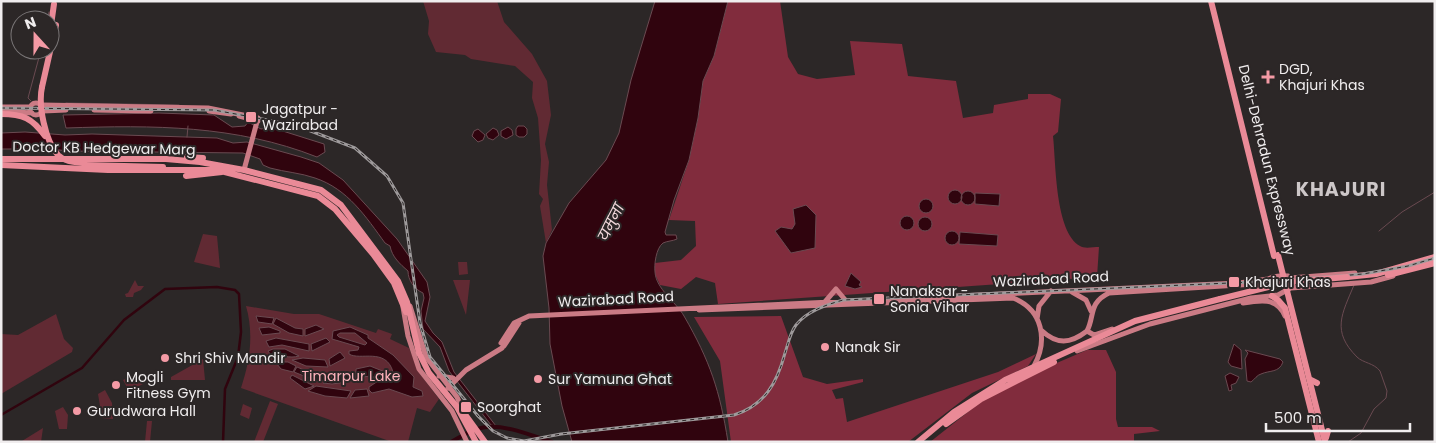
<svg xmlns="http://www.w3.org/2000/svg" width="1436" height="443" viewBox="0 0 1436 443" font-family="Poppins,'Noto Sans Devanagari',sans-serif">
<rect width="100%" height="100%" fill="#2c2727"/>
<path fill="#612a33" d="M423,1H497L504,22L532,54L547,81L551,115L545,144L549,162L547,185L552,230L546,243L540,206L543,199L539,194L541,160L538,118L532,98L533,82L515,66L471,59L465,55L436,52L428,34L429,21Z
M203,234L217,236L220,268L194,262Z
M458,262H467L468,274L459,275Z
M135,280L138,286H144L141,290L134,293L133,297H126L125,294L128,293Z
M453,280H470L466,315Z
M246,306L294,314H319L376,333L378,329L392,334L390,339L409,348L420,374L439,399L430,412L417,408L408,442H392L241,388C250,361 254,334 246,306Z
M56,314L64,339L73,348L72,352L1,394V334L18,335Z
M203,359L205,380H171V377Z
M137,373L143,384L129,391L123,380Z
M105,390L112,403L113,419L102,418L98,394Z
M270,401L278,404L263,442H254Z
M243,404L252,408L249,419L240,415Z
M63,407L68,415L67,429H59L55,411Z
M147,421H152L150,442H145Z
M43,428L41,442H21L22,441Z"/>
<path fill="#812c3d" d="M728,1H780L788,57L798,74L817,79L855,75L850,41L902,44L908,76L956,81L963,118L993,113L994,105L1028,99V94H1050L1061,99L1058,132L1053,136C1056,163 1055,232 1080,246C1084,249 1093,247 1099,247L1097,277L718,304L715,283L696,277L681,289L660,285L655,274V263L681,260L696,246L695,221L669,220L689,160L698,118L703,81L714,56Z
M781,316L803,377L827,384L863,379V382L832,390L836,399L843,398L847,422L998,372L1036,354L1028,366L972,393L908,442H731L720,361L694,317Z
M1087,350H1106L1116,372V419L1118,427H1152L1160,431L1134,434V442H930L978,404L1017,380Z"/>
<path fill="#30040e" stroke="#6a4a51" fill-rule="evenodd" d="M655,1H728L714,56L703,81L698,118L689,160L674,200L665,232L666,235H676L677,239C673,241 667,241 663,243C656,248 654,265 655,272C656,289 676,302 684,316C710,361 720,391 728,442H572L562,406L550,344L549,308L543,256L546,243L569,203L606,160L619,133L631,80Z
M159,113L214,115L232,127L245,126L248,122L261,129L270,127L324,144L325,152L317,157C236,125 153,125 66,128L63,115Z
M518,126H524L527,129V134L524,137H519L516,135V129Z
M508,127L512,130L513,135L506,139L501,136V131Z
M493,128L497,130L499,135L493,140L488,138L486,134Z
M478,129L485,135L483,140L478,142L472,136L474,131Z
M25,132L65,135L92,134L217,138L233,143L247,142L301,157L319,163L343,180L397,239L427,282L430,297L425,321L433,333L442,342L454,372L496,426L491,425L449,371L440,347L423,329L421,311L424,298L423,293C414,289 408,280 408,271C400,264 392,257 390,246L385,243C366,217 348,189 315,178C301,173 285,172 270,168L263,165L260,159L243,153L68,151L51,149L44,145L29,149H1V133Z
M948 197a7 7 0 1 1 14 0a7 7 0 1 1-14 0Z
M961 198a7 7 0 1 1 14 0a7 7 0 1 1-14 0Z
M975,193L1000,194L999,206L975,204Z
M919 206a7 7 0 1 1 14 0a7 7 0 1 1-14 0Z
M806,205L816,215L815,248L791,253L775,231L781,227L792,229L795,224L793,209Z
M900 223a7 7 0 1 1 14 0a7 7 0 1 1-14 0Z
M918 224a7 7 0 1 1 14 0a7 7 0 1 1-14 0Z
M945 238a7 7 0 1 1 14 0a7 7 0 1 1-14 0Z
M960,232L998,235L997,246L959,244Z
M851,273L861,282L859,285L862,287L855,289L845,286Z
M256,316L274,318L272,324L258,322Z
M276,318L295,328L303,329V336L289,333L273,324Z
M316,325L324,329L305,336V329Z
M269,327L280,331V333L262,335L259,328Z
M350,327L368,335V338L393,355L414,377L413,387L422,391L423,396L412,397L389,389L372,393L369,390V387L381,379L370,376L356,378V369L370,366L390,374L393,372C386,347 360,361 349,354V351L358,350L359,347L332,339L333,331ZM340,333H355L367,343L365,345L339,337L337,335Z
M276,338L309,344V351L282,345L269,347L266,341Z
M326,338L330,342L312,351L311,344Z
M1234,344L1241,350L1242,369L1231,366L1228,362Z
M273,349H285L299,356C289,359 282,354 272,357L268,351Z
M1245,350L1280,359L1283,362C1279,373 1270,370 1261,374C1257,375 1255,379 1251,382L1247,381L1245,359L1248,353Z
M340,352L345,358L330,366L329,359Z
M303,358L325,360L328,367L306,366L292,360Z
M281,362H288L296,366L293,372L281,369L277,364Z
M297,367L311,373L329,377L319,382L294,372Z
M1230,373L1239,377L1236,383L1231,385L1232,390L1229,391L1225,376Z
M352,374L354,381L332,384L323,383L334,377Z
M292,375L314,386L305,389L290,378Z
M316,386L351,391L347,398L325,396L308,391Z
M367,389L369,396L350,398L355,390Z"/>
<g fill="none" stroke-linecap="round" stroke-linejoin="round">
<path stroke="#6a4a51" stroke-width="1" d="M47,20L49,12
M31,101L28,98L41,50
M66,103L179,105
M187,137L188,126
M1379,231L1402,212L1435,192
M1348,442L1361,433L1374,409L1386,398L1387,391L1380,371C1374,363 1363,363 1357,357C1331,331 1342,314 1354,285"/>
<path stroke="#30040e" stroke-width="2.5" d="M1,415L82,368L124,320L165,289L217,287L235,290L239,294L241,332L238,357L225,389L223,442"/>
<path stroke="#30040e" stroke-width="4" d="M451,442C462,436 474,428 487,427C508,425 532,436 552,442"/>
<path stroke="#cb7b85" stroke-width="5" d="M30 109a6 6 0 1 1 12 0a6 6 0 1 1-12 0Z
M42,105L208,108L258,118L244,170
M1,107H30
M94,110L151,111
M1,111L32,113
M43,111L66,110
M209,111L231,114
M239,116L258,121
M1290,278L1355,273
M1291,288L1371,282L1393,276
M1072,292L1086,300L1091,311
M824,303L836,289L847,302
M1243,303C1260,300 1277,297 1285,316
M410,306L426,357L457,397L465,415
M403,307L408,336L419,369L452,411L467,442
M699,310L1013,298C1043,310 1048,340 1034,366
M1037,319L1039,306L1051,291
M1041,330C1057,345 1070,344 1087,331
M1087,331C1095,316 1088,303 1109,293L1255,284L1261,286
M1087,331L1094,335L1112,329
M501,343L514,323L529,316L1239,283L1268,279
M504,346L519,323
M1077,351L1150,324L1251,298L1278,295L1289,289L1293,283L1288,276C1278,275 1266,277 1261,286
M439,376L453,378
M448,388L466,370L502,348"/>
<path stroke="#ea8a97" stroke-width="6" d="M1211,1L1274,256
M50,32L54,4
M42,87L56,25
M1,114C23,114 32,118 45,136
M187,157L203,158
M1,159H166L200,162L244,170L321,190L341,205L398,281L407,302L419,353
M1,165L108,170H217L318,196L335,209L373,254L394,283L406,312
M85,165L163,167
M186,176L222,172
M1388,275L1435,263
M1347,277L1376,274L1435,257
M1272,296L1278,300L1285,308L1319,442
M1311,380L1317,383
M946,424L981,399L1054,362
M1326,438L1328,431
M918,442L954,412L1005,380L1135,321L1220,299"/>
<defs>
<path id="rail" d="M1,108L214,110L295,125L355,148L387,176L403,203L420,323L430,357L478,416L493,431L507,438L524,441L561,434L734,415C765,405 777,383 785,353C788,344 790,333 796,325C807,311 826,305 843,300L1275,281L1363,274L1408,266L1435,258"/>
</defs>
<use href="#rail" stroke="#9e9a9b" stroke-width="3"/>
<use href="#rail" stroke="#2c2727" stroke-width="1" stroke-dasharray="4" stroke-linecap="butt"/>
<path stroke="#ea8a97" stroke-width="6" d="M42,87C38,105 45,141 58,155C65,162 75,162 84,163
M1278,255L1325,442
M1220,299L1289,282L1347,277
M419,353L429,373L457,407L476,442
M464,413L485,442"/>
</g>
<g fill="#f49aa5" stroke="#2c2727" stroke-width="2">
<path d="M1265.5 69.5h5v5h5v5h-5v5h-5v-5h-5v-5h5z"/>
<rect x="245" y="111" width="12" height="12" rx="2.5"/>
<rect x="1228" y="276" width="12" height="12" rx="2.5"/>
<rect x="873" y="293" width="12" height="12" rx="2.5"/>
<circle cx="825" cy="347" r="5"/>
<circle cx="165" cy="358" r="5"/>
<circle cx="538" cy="379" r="5"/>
<circle cx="116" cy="385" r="5"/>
<rect x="460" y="401" width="12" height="12" rx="2.5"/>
<circle cx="77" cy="411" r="5"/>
</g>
<g text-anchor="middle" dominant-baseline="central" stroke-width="4" stroke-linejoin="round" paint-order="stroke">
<g font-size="14" fill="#f0edee" stroke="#2c2727" text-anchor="start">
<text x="1279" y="69">DGD,<tspan x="1279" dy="16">Khajuri Khas</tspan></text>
<text x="262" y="109">Jagatpur -<tspan x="262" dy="16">Wazirabad</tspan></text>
<text x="1245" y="282">Khajuri Khas</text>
<text x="890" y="291">Nanaksar -<tspan x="890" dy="16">Sonia Vihar</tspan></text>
<text x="835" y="347">Nanak Sir</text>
<text x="175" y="358">Shri Shiv Mandir</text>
<text x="126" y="377">Mogli<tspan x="126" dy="16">Fitness Gym</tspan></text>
<text x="548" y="379">Sur Yamuna Ghat</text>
<text x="477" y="407">Soorghat</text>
<text x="87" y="411">Gurudwara Hall</text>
</g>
<g font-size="14" fill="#f0edee" stroke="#2c2727">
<text transform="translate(104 148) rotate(1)">Doctor KB Hedgewar Marg</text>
<text transform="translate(1267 160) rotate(76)">Delhi-Dehradun Expressway</text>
<text transform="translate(1051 279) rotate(-3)">Wazirabad Road</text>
<text transform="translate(616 299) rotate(-3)">Wazirabad Road</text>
</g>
<g font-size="14" fill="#ffb3bc" stroke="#2c2727">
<text x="351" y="376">Timarpur Lake</text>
</g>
<g font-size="15" font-style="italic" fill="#f5dadd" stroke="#2c2727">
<text transform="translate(611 222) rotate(-63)">यमुना</text>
</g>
<g font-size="19" font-weight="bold" letter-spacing="1" fill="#cdc7c8" stroke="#2c2727">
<text x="1341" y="189">KHAJURI</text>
</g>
</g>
<rect width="1436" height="443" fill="none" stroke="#f0edee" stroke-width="5"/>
<g transform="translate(35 35) rotate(339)"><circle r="24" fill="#2c2727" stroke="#7a7677"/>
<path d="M0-4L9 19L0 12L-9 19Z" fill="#f49aa5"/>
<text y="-8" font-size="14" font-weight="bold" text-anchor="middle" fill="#f0edee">N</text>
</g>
<path d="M1266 423v8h144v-8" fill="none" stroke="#f0edee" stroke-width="2.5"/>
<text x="1274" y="423" font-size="15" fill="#f0edee" stroke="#2c2727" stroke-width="4" paint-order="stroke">500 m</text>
</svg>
